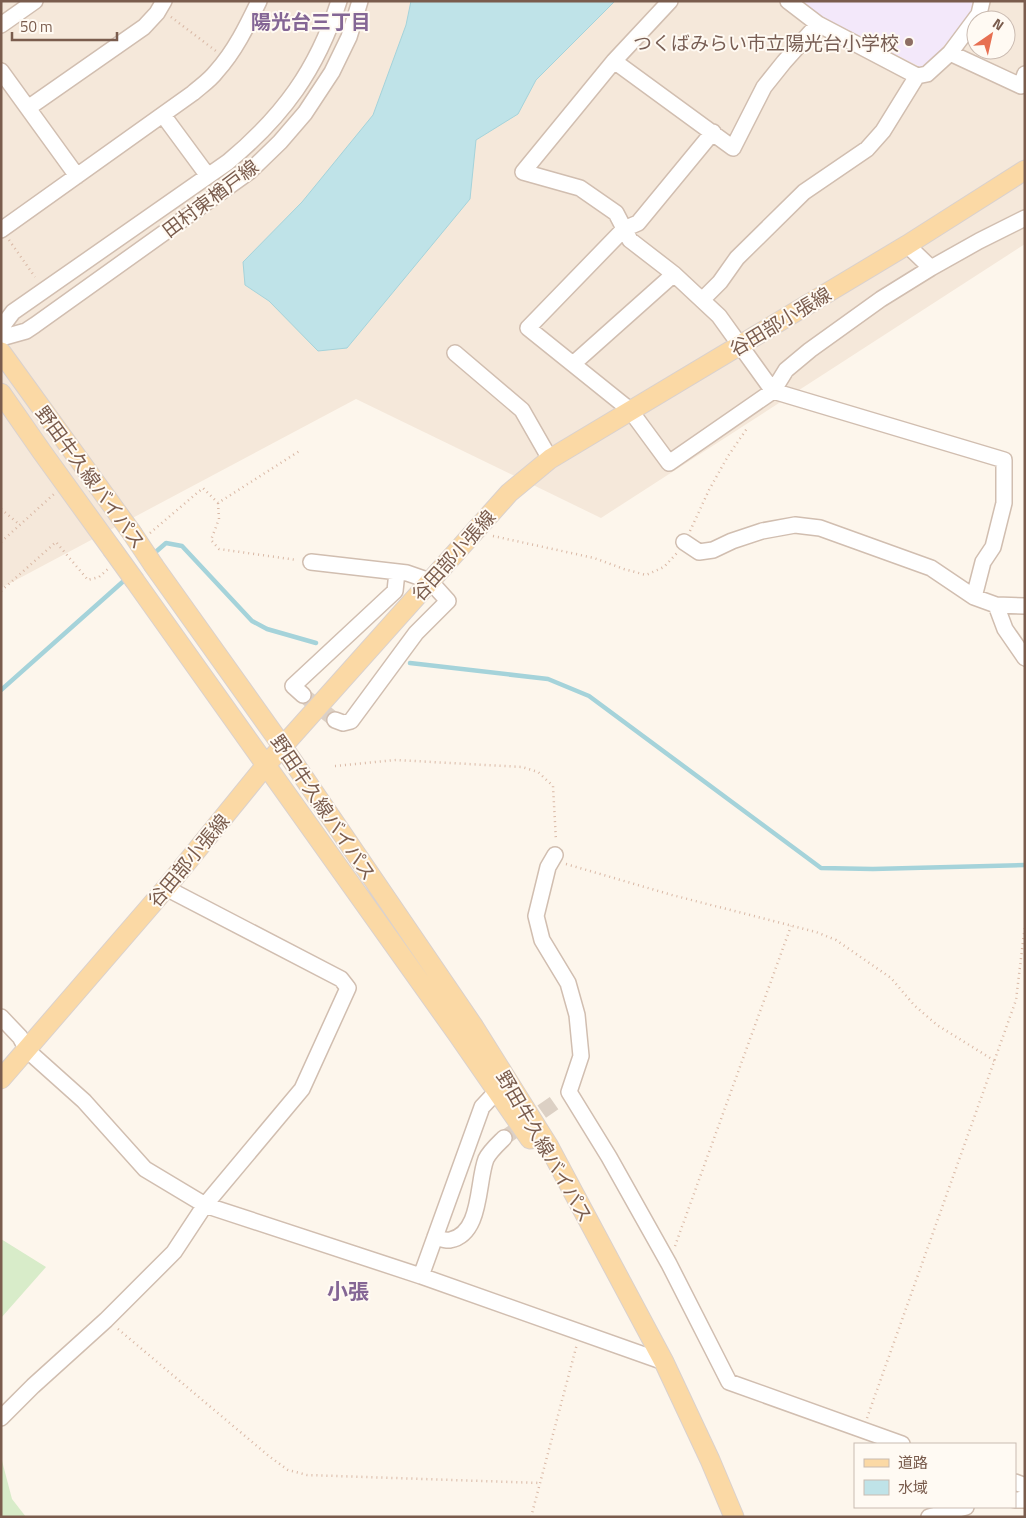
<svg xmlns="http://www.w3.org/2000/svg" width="1026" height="1518" viewBox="0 0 1026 1518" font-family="'Titillium Web','Noto Sans JP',sans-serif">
<rect width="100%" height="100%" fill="#fdf6ec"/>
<path fill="#f5e8da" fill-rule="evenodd" d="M1,1H1025V244L601,518L356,399L1,588ZM976,20H1006V50H976Z"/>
<path fill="#f3e8fa" d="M799,1H977L974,11L924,69L817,14Z"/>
<path fill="#d8ecc9" d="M1,1239L46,1267L1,1318Z
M1,1457L12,1499L26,1517H1Z"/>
<path fill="#bfe3e8" stroke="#a5d3da" d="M411,1H615L536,80L518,114L476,140L470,199L347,348L318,351L269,301L245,285L243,262L302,202L373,115L406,25Z"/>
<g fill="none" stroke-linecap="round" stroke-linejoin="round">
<path stroke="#a5d3da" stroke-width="4.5" d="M151,556L166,543L182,546L252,621L267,629L316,643
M410,663L548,679L589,696L821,868L873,869L1025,865
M1,690L127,578"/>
<path stroke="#dcd0c4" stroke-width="15" stroke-dasharray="15 8" stroke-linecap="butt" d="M303,695L335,720
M504,1138L560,1099"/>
<defs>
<path id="minor" d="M670,1L614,61L523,172L580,188L616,213L630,240L674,274L719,316L773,391L669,463L630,410L528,328L624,229L638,223L713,132
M788,1L818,24L917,76L927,74L950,53L979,14L982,1
M1,25L35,1
M950,53L1021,86L1025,74
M614,61L733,148L764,87L784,62L818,24
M1,71L77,176
M28,108L144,27L157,13L164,1
M163,115L208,176
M1,230L193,93C201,86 210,80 216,72C235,51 247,26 259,1
M907,245L931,268L979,241L1025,218
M931,268L881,299L810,350L786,370L773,391L1004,460V503L993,547L983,562L974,597
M702,300L720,282L737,258L804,192L867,149L883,131L917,76
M1,328L13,312L228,162C283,116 317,70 339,1
M1,338L26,331L35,325L249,172L280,142L305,113L332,72L349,37L360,1
M455,353L522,410L550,459
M573,364L674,274
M684,542L699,552L713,550L732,541L762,531L795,525L820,528L931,568L974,597L996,605L1005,629L1025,658
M311,562L407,573L430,581L448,601L416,633L351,721L343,723L335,720
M996,605L1025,606
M303,695L293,686L395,591L397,572
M555,855L548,867L536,916L542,940L568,983L577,1015L581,1056L569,1092L609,1157L669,1264L729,1382L902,1444
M1,1017L20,1037L27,1050L84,1101L145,1169L205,1205L421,1276L664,1362
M435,1237C439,1238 446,1241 450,1240C482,1234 477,1182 486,1159C490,1151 498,1144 504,1138
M421,1276L482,1107L497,1091
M1,1418L33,1386L106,1320L174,1252L205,1205L302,1089L348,988L341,979L166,888
M1015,1482L1023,1485L1025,1489
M1015,1500H1025
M929,1517L966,1507"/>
<path id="major" d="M1,352L132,533
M1,393L42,452L112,549
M154,566L283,747L474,1027L548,1145L664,1362L710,1460L734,1517
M135,581L458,1035L530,1139
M1,1079L166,888L266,765L509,493L550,459L907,245L1025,170"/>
</defs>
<use href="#minor" stroke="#d1beb0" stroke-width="18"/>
<use href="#major" stroke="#dad1cd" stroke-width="21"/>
<path stroke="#d9b8a5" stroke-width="2.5" stroke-dasharray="1 4" stroke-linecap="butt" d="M171,17L216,51
M9,240L35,277
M218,503L219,519L211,540L219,549L297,560
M1,509L20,525
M690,531L709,490L728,456L748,427
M150,533L203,488L218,503L301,450
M493,536L594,558L624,569L646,575L664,567L677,553
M1,542L54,494
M1,591L56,542L88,580L99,577L108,569
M335,766L396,760L522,767L538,772L553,786L556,841
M566,864L672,895L816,932L836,940L891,978L914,1005L937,1025L995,1061
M675,1246L791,926
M118,1329L270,1457L288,1470L307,1475L540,1483
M867,1418L1016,1000L1025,925
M531,1517L577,1344"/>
<use href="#minor" stroke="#fff" stroke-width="15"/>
<use href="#major" stroke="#fbd9a5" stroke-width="19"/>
<defs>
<path id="major-bridge" d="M132,533L154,566
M112,549L135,581"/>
</defs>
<use href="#major-bridge" stroke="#dad1cd" stroke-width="21" stroke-linecap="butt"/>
<use href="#major-bridge" stroke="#fbd9a5" stroke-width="19"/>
</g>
<circle fill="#8d6e63" stroke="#fffaf3" stroke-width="2" cx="909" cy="42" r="5"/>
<g text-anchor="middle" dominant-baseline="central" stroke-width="4" stroke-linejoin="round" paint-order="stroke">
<g font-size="19" fill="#785e54" stroke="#fffaf3" text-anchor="end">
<text x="899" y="42">つくばみらい市立陽光台小学校</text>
</g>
<g font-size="19" fill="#7a5c4d" stroke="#fffaf3">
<text transform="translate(210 198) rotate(-37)">田村東楢戸線</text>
<text transform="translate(780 321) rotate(-31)">谷田部小張線</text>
<text transform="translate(91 477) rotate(54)">野田牛久線バイパス</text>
<text transform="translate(453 555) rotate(-48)">谷田部小張線</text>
<text transform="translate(324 807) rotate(56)">野田牛久線バイパス</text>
<text transform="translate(188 860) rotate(-50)">谷田部小張線</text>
<text transform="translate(545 1146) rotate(60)">野田牛久線バイパス</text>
</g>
<g font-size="20" font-weight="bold" fill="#846695" stroke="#fffaf3">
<text x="311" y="21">陽光台三丁目</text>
</g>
<g font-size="21" font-weight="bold" fill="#846695" stroke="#fffaf3">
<text x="348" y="1291">小張</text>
</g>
</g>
<rect width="1026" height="1518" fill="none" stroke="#7a5c4d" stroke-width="5"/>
<rect x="854" y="1443" width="162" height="65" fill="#fffaf3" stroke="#cabbb1"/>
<rect x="864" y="1459" width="25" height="8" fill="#fbd9a5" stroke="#cabbb1"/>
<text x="898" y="1468" font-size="15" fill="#7a5c4d">道路</text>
<rect x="864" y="1480" width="25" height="15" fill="#bfe3e8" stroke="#cabbb1"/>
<text x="898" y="1493" font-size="15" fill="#7a5c4d">水域</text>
<g transform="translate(991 35) rotate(34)"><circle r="24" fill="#fffaf3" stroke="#cabbb1"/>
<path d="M0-4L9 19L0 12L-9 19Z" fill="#e76f51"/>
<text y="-8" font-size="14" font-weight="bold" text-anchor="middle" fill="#7a5c4d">N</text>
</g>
<path d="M12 32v8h105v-8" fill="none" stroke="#7a5c4d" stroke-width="2.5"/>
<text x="20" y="32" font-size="15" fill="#7a5c4d" stroke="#fffaf3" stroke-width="4" paint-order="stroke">50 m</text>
</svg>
